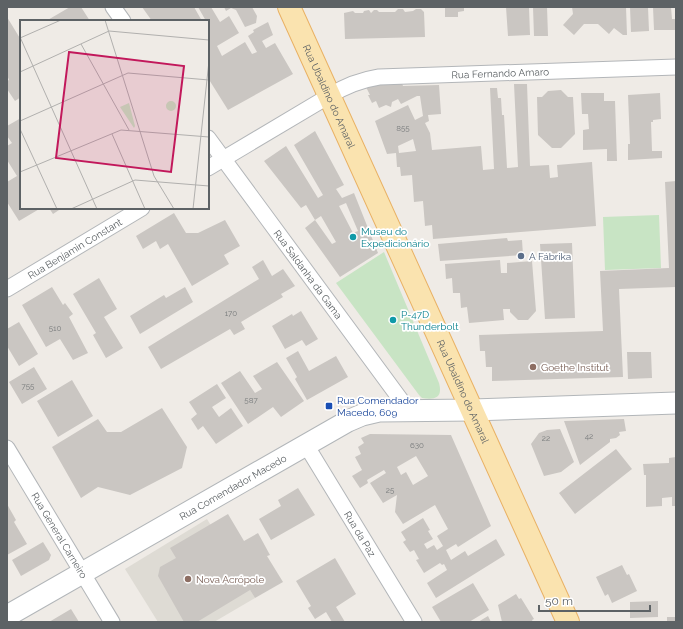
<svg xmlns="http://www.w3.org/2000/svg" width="683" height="629" viewBox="0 0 683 629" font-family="Raleway,sans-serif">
<rect width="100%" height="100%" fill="#efebe6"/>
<path fill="#dedbd4" d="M207,519L255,598L214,622H158L125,569Z"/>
<path fill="#c8e4c4" d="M659,215L661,268L605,270L603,217Z
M384,252L439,383C443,398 435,400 422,398L419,395L336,283Z"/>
<path fill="#cac6c2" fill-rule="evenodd" d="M70,7H81L90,21H46Z
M142,7H194L202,21H152Z
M198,7H211L220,22L229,16L239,33L217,46L222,56L245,42L252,54L257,52L248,36L254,32L253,30L268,22L273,35L262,41L266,48L275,43L293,74L228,110L208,78V34L209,33L208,29L210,28L208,25V21H206Z
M224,7H252L257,16L256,23L245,27L236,10L231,8L226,11Z
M445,7H464V11L458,12V17H445Z
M506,7H529L530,35L508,36Z
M533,7H547L548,36H534Z
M572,7H626L627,35H623L614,28L609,34L598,24H584L574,35L563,25L573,14Z
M630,7H648L649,31L631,32Z
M653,7H671L672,19H676V30H654Z
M398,9H403L405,12L413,11L416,9H421L424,12L425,37L345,39L344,13L353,11L355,13H363L364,11L369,10L371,13L374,10H377L379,12H395Z
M7,17L21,40V97L15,101L7,89V81L9,80L7,75Z
M401,81L403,86L439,85L441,114L428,115L429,121L425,123L430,133L432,150L481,146L483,170L494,169L490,88H497L498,98H501L502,115H504L507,168L518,167L514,84H527L530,166L549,165L550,178L558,177L557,165L592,162L596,226L433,239L432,225L425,226L423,201L414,202L412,175L401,176L400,167H397L396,153L387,154L375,121L408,105L415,120L423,116L420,96H417L401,104L398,99L392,102L391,107L386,105L379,108L376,101L372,103L368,95H370L364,83ZM413,139L416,151L399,153L398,146Z
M561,90L568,97H573L575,134L561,148H552L538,135L537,97H542L548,91Z
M581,93H604V101H615L617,161H607V149L583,150V130L589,129L588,114H582Z
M660,93L661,119L653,120V122H651L652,151H662V158L628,160V144H630L628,95Z
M21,118V208H41L19,221L7,202V182L17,176L7,160V146L12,143L7,136V126Z
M315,131L344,185L336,189L342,198L354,193L378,253L340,277L305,228L315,220L306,205L301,208L264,161L286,146L318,198L323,195L294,145ZM346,203L358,231L353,233L339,206ZM321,216L336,242L332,244L315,220Z
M676,181V287L619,289L623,377L492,381V367H486L485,351H480L479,335L603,331L600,271L669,268L665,182Z
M49,208H62L53,214Z
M174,213L186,233H198L225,220L240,246L224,255L229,264L192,286L168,244L160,249L156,241L143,249L136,236Z
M507,238L508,241L522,240L523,255L440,261L438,244Z
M572,243L575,318L545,319L540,244Z
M263,260L272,276L283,269L295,286L281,294L283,297L241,322L245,329L234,335L230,329L161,369L148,347L259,279L252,267Z
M500,260L501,273H507V263L532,261L536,311L528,320H518L510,312V309H503L504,320L469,323L467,307L461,308L460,293H453L452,278L446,279L445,264Z
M99,278L117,309L104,317L123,348L106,358L93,335L96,333L73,294Z
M52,287L63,305L65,303L73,314L69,317L88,353L73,360L60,339L46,347L22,305Z
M185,287L193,302L140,334L130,316L164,295L166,298Z
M301,311L318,339L306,346L302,340L285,349L272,326L292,314L293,316Z
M19,322L38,354L19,366L7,346V329Z
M298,351L309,371L336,356L348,377L307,400L295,379L297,377L286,358Z
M627,352H651L652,378L628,379Z
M277,362L304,401L281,417L273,407L248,424L221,383L240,371L255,393L262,389L253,376Z
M34,367L47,389L22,404L9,382Z
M72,380L93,416L58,437L37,401Z
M217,384L226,398L212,407L219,417L231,408L243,426L216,444L203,426L198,430L191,419L197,414L189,402Z
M162,408L187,447L182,468L130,495L98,487L81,498L52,447L98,419L107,432H121Z
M624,419L626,431L619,432L620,435L616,438L610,439V442L580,465L564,421Z
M560,429L574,462L561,472L544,476L531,444L539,433L547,430Z
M370,434L451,435L491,526L458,547L456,544L446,550L451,560L465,551L468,556L496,539L505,555L436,598L427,583L447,570L444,564L442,565L440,563L424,573L416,560L419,559L414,550L410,552L403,542L406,540L401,532L423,518L430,530L428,531L433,539L424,544L427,549L434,545L437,550L443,546L437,536L448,529L435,505L403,524L395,512L397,495L383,503L370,483L386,473L384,470L367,480L368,483L360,488L352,476L362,470L355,457L361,454L358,447L364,443L361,438ZM416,456L428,476L413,485L406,472L401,475L397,467Z
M616,449L632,469L575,514L559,493Z
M676,457V506H672V497L662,498V506L646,507V475H644L643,464L669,463V458Z
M298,488L315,515L271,540L259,519L281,506L278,500Z
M7,504L16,520L14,522L27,544L7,555Z
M228,514L244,541L258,533L270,555L267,556L283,582L255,598L250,590L197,622H184L158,576L160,567L176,558L170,548Z
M43,542L51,555L49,560L21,576L12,560Z
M335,558L356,594L336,607L345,622H332L326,612L315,619L308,608L311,606L296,581Z
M622,565L627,575L629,574L637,591L612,603L608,594L605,596L596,577Z
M473,583L489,610L469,622H441L432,607Z
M516,594L519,599L521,598L534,619L532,620L533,622H502L498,605Z
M658,601V617L630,618V602Z
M71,609L79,622H49Z
M488,616L491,622H478Z
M667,617H676V622H667Z"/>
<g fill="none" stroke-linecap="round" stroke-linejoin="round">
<defs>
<g id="street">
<path d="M113,7L123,21"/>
<path id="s1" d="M208,138L409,411"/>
<path id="s2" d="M208,168L329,96C345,86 360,80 379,77L676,67"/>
<path id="s3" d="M7,289L142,208"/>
<path id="s4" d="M306,445L414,622"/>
<path id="s5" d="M7,448L112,622"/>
</g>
<g id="secondary">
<path id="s6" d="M7,616L348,421L362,415L379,411L473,410L676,403"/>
</g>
<g id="primary">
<path id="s7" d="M289,7L568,622"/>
</g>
</defs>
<use href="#street" stroke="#b3b6b9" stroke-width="17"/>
<use href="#secondary" stroke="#b2b6b9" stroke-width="23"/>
<use href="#primary" stroke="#e9b164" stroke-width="24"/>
<use href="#street" stroke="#fff" stroke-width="15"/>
<use href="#secondary" stroke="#fff" stroke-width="21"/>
<use href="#primary" stroke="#fae3af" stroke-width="22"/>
</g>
<g fill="#0f9aa8" stroke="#fff" stroke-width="1.5">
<circle cx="353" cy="237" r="4"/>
<circle cx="393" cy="320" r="4"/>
</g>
<circle fill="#5c6f8a" stroke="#fff" stroke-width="1.5" cx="521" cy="256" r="4"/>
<g fill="#8d6e63" stroke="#fff" stroke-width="1.5">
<circle cx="533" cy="367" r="4"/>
<circle cx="188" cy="579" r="4"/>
</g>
<rect fill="#1a4fb4" stroke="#fff" stroke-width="1.5" x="325" y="402" width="8" height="8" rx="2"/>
<g text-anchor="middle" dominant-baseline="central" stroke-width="3.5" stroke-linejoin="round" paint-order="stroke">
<g font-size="8" fill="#787b7c">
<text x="403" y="128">855</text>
<text x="231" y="313">170</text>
<text x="55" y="328">510</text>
<text x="28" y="386">755</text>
<text x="251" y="400">587</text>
<text x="589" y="436">42</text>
<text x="546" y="438">22</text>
<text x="417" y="445">630</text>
<text x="390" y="490">25</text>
</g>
<g font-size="10" fill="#5d6265" stroke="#fff">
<text stroke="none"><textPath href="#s2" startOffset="316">Rua Fernando Amaro</textPath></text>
<text stroke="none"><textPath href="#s7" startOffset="98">Rua Ubaldino do Amaral</textPath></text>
<text stroke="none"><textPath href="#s3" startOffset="79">Rua Benjamin Constant</textPath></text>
<text stroke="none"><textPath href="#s1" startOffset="169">Rua Saldanha da Gama</textPath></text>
<text stroke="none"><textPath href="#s7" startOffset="422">Rua Ubaldino do Amaral</textPath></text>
<text stroke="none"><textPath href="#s6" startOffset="260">Rua Comendador Macedo</textPath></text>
<text stroke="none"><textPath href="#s4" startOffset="104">Rua da Paz</textPath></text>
<text stroke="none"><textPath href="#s5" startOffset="102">Rua General Carneiro</textPath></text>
</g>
<g font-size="10" fill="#0d838f" stroke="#fff" text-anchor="start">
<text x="361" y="231">Museu do<tspan x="361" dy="12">Expedicionário</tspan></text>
<text x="401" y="314">P-47D<tspan x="401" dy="12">Thunderbolt</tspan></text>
</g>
<g font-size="10" fill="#4e5e75" stroke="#fff" text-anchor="start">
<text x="529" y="256">A Fábrika</text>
</g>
<g font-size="10" fill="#785e54" stroke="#fff" text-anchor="start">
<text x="541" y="367">Goethe Institut</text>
<text x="196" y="579">Nova Acrópole</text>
</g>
<g font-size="10" fill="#164399" stroke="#fff" text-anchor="start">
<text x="337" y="400">Rua Comendador<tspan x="337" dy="12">Macedo, 609</tspan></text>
</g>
</g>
<g transform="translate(20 20)">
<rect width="189" height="189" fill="#efebe6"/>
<path d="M146 86a5 5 0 1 1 10 0a5 5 0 1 1-10 0ZM109,83L115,106L114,108L100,87Z" fill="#c8e4c4"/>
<path fill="none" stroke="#b1b0ae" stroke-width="1" d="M85,0L134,156L154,189M89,11L189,20M0,17L77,189M0,18L41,0M61,24L109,110M0,52L89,11M0,101L108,53L189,60M0,109L37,189M92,114L125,189M0,152L101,110L189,117M51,189L115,160L189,166M173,189L189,41"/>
<path fill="#c2185b" fill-opacity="0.15" stroke="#c2185b" stroke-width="2" d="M49,32L164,46L151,152L36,138Z"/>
<rect width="189" height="189" fill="none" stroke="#5d6265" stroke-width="2"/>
</g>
<rect width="683" height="629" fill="none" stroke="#5d6265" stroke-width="16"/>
<path d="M539 605v6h111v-6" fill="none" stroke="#5d6265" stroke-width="2"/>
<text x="545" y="605" font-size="12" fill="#5d6265" stroke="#ffffff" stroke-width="3" paint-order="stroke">50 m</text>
</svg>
